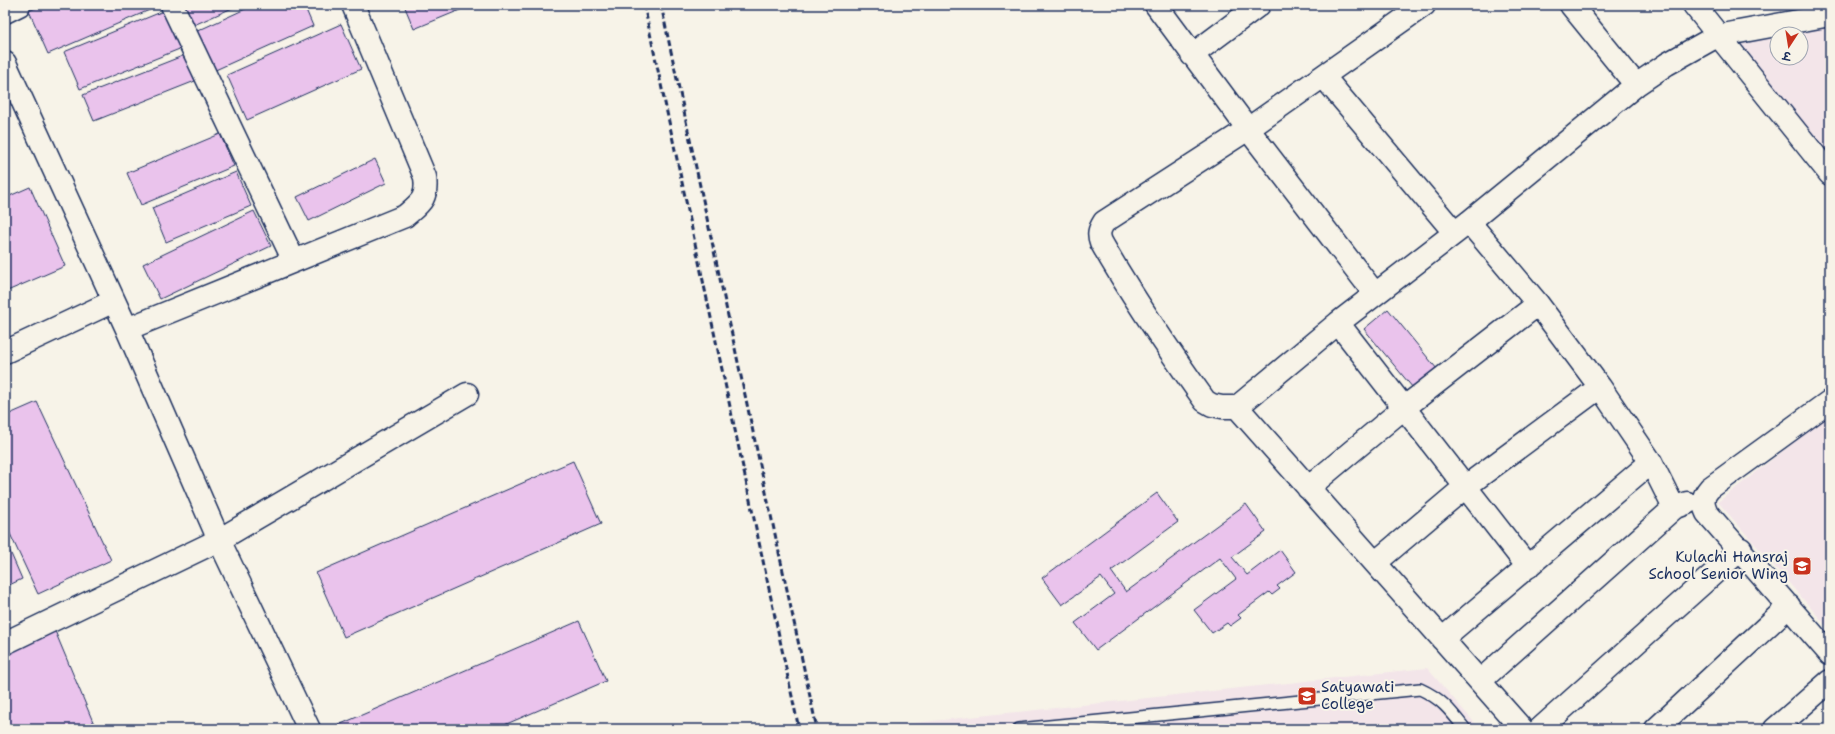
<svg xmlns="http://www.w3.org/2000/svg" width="1835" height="734" viewBox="0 0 1835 734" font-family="'Shantell Sans','Playpen Sans Deva',sans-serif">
<rect width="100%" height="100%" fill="#f7f3e8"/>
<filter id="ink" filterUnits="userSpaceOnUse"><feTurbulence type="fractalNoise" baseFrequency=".025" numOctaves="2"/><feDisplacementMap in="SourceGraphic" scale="8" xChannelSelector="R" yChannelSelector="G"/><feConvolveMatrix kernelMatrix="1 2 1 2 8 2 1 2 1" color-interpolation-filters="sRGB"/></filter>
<g filter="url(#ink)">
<path fill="#f3e5e9" d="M1830,27V156L1736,41L1777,35V58H1801V34H1781Z
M1830,414V630L1718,502Z
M1427,668L1480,729H897L896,725Z"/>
<path fill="#eac3ec" stroke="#1b2f5e" d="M42,5H161L48,54L29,11Z
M184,5H239L194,25Z
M254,5H304L313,26L211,72L193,33Z
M404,5H472L414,29Z
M166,10L182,48L80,89L64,52Z
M341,24L361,69L247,120L227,75Z
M185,55L195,81L94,121L83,95Z
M220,134L234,166L141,205L127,173Z
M375,159L386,183L309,221L297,197Z
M236,172L251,206L166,242L152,208Z
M30,187L65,266L5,292V198Z
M254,211L271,246L160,299L143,264Z
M1388,309L1437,369L1413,388L1364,329Z
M37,402L111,560L38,594L5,523V416Z
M573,461L601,524L344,637L316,573Z
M1157,493L1178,522L1111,571L1126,592L1246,504L1266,532L1232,557L1247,575L1280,550L1296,572L1277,586L1280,589L1272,595L1269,592L1238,615L1241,618L1230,626L1227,623L1212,633L1194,610L1236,579L1220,558L1096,650L1075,623L1114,594L1101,577L1062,605L1042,578Z
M5,540L22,579L5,587Z
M579,621L606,681L495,729H335L334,727Z
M55,631L96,729H7L5,724V652Z"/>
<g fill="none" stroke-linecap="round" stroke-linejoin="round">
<defs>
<path id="service" d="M1019,729L1420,689C1442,699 1450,710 1465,729"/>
<path id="minor" d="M172,5L294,261
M1156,5L1248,129L1375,294
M1424,5L1248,129L1104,222C1099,230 1098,234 1101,242C1132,297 1168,349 1205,401L1212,405L1222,407H1237L1338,323L1469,222L1636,85L1667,64L1717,36L1830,15
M1571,5L1636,85
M1694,5L1830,174
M5,12L19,5
M1192,55L1259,5
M5,63L127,329L219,540L309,729
M1324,77L1454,232
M1469,222L1538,304L1600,387L1651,462L1674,508
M1338,323L1528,567
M127,329L405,216C420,203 428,199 425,177L353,5
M5,352L114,301
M1830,401L1710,488C1702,497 1702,502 1707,513L1830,654
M1237,407L1522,729
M1308,488L1405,407L1538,304
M1375,563L1465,487L1600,387
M1442,639L1651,462
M5,643L219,540L467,394
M1480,681L1674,508L1687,503
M1540,729L1741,549
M1656,729L1789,606
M1775,729L1830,681"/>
</defs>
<use href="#service" stroke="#1b2f5e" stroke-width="14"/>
<use href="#minor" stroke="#1b2f5e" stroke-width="25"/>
<use href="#service" stroke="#f7f3e8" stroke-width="11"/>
<use href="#minor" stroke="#f7f3e8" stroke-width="22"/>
<path stroke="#1b2f5e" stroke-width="3" stroke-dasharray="6 3" stroke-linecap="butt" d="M644,5L799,729
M661,5L817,729"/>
</g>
</g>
<defs>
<symbol id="school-square" viewBox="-11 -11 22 22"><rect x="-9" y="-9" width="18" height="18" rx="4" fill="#c8321e" stroke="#f7f3e8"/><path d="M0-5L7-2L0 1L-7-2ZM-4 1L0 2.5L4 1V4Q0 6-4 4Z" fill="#fff"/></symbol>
</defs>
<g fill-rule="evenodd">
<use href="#school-square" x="1791" y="555" width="22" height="22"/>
<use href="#school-square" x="1296" y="685" width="22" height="22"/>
</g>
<g text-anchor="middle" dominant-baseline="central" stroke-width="4" stroke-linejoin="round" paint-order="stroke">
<g font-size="15" fill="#1b2f5e" stroke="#f7f3e8" text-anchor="end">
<text x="1788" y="557">Kulachi Hansraj<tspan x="1788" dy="17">School Senior Wing</tspan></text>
<text x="1321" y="687" text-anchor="start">Satyawati<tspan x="1321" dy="17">College</tspan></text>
</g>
</g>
<rect width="1835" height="734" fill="none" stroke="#f7f3e8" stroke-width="20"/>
<rect x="10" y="10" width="1815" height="714" fill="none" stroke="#1b2f5e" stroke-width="1.5" filter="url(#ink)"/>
<g transform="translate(1789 46) rotate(192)"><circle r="19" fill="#f7f3e8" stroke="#9fa5b1"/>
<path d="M0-3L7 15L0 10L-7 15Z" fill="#c8321e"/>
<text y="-6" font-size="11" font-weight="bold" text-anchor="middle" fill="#1b2f5e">उ</text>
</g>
</svg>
